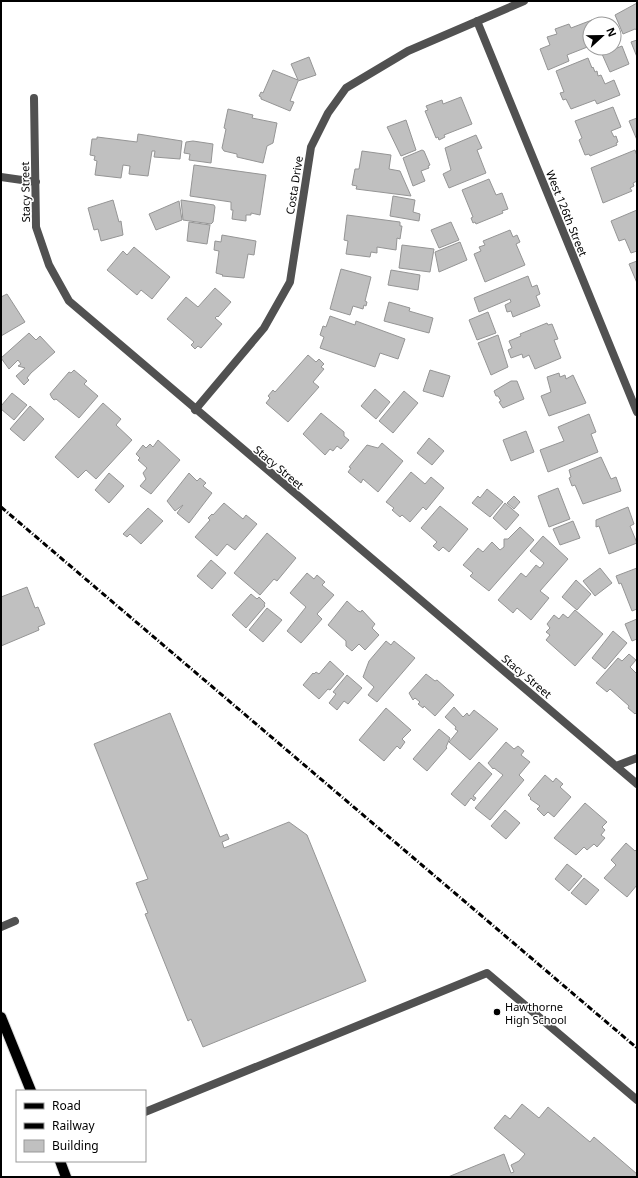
<svg xmlns="http://www.w3.org/2000/svg" width="638" height="1178" viewBox="0 0 638 1178" font-family="'Noto Sans',sans-serif">
<rect width="100%" height="100%" fill="#fff"/>
<path fill="#c0c0c0" stroke="#959595" d="M637,3V30L635,29L623,34L615,15Z
M592,20L593,24H590V46L567,55L569,61L548,70L540,49L550,45L547,37L557,34L555,29L569,24L571,28Z
M637,40V57L631,42Z
M622,46L629,64L610,72L602,54Z
M309,57L316,75L298,81L290,101L294,102L290,111L261,99V97L259,96L261,92L263,93L273,70L298,80L291,64Z
M588,58L592,68L593,67L595,72L597,71L598,76L601,75L605,84L614,80L620,95L597,104L595,100L571,109L566,99L563,100L560,93L564,92L556,71Z
M461,97L472,124L444,135L445,137L439,140L438,137L436,138L425,111L428,110L426,106L442,100L443,104Z
M613,107L621,127L611,131L614,137L616,136L618,142L616,143L617,145L590,156L589,154L585,155L579,140L582,138L575,121Z
M228,109L253,115L252,118L277,123L273,143L267,146L263,163L237,157V154L224,151L222,148L226,129L224,128Z
M637,118V140L629,121Z
M406,120L416,150L401,156L387,127Z
M138,134L182,141L180,159L154,157L155,151H152L148,176L129,174L130,166L123,165L121,178L95,175L97,161L94,160L95,156L90,155L92,139H97V137L137,142Z
M476,135L482,148L477,150L486,173L449,188L443,174L451,170L445,148Z
M193,141L213,144L211,163L189,160L190,154L184,153L186,142Z
M422,150L424,151L430,165L428,166L429,168L421,171L425,181L413,186L403,158Z
M635,150L637,156V181L633,183L634,186L630,188L632,191L603,203L591,168Z
M362,151L391,155L389,169L400,171L411,196L356,189L357,186L352,185L355,169H359Z
M194,165L266,175L260,215L251,213V215H246V221L232,219L233,210H231V202L190,196Z
M489,179L496,195L502,193L508,209L502,211L503,213L476,224L475,222L473,223L471,218L473,217L462,190Z
M393,196L415,200L413,212L420,214L419,221L390,216Z
M113,200L119,222L121,221L123,235L101,241L98,229L94,230L88,208Z
M181,200L214,205L215,207L213,222L211,224L183,220Z
M179,201L182,220L156,230L149,214Z
M637,210V251L631,253L625,239L619,241L611,221Z
M347,215L400,222V226H402L400,239L397,238L396,250L377,247V253L371,252L370,257L346,254L348,241L344,240Z
M189,222L210,225L207,244L187,241Z
M451,222L459,240L439,248L431,230Z
M510,230L513,237L517,235L520,242L516,244L525,265L485,282L474,254L481,251L479,247L485,245L483,241Z
M222,235L256,241L254,255L248,254L244,278L222,276L223,275L216,273L219,251L214,250L215,241L221,242Z
M460,242L467,260L439,272L435,252Z
M402,245L434,249L430,272L399,268Z
M134,247L170,277L152,299L141,290L137,295L107,270L123,251L127,255Z
M637,261V283L629,264Z
M341,269L371,277L365,301L367,302L366,306L364,305L363,309L353,306L350,315L330,309Z
M391,270L420,275L418,290L388,285Z
M528,276L532,287L537,285L540,294L536,296L540,306L513,317L511,311L507,312L505,305L511,302L510,299L479,312L474,298Z
M215,288L231,302L218,317L217,316L215,318L222,324L201,348L198,346L195,349L191,345L194,342L167,319L186,297L198,307Z
M7,294L25,322L1,336V297Z
M389,302L410,308L409,311L433,318L429,333L384,321Z
M488,312L496,333L477,340L469,320Z
M330,316L355,325L356,321L405,339L398,359L380,353L375,367L320,348L324,337L320,335L323,326L326,327Z
M547,323L548,325L552,324L558,339L554,340L561,358L535,369L529,355L523,358L522,354L511,358L508,350L512,348L509,341L521,336L520,334Z
M29,333L36,340L40,336L55,352L31,373L27,378L29,380L24,385L16,376L25,368L18,366L21,364L18,360L9,369L1,358Z
M498,335L508,367L491,375L478,343Z
M308,355L316,362L319,359L324,364L321,367L324,369L313,382L319,387L288,422L266,403L270,398L268,396L273,390L275,392Z
M74,370L87,381L84,384L98,396L79,418L56,399L54,400L52,398L50,394L69,372L71,373Z
M430,370L450,376L443,397L423,391Z
M559,373L560,377L565,375L566,379L573,375L586,403L549,416L541,396L551,392L547,377Z
M511,381H517L524,399L503,408L499,402L501,401L498,396H496L494,391Z
M375,389L390,402L376,419L361,406Z
M404,391L418,403L393,433L379,421Z
M12,393L27,405L14,420L1,409V406Z
M103,403L121,419L116,425L132,440L96,479L86,470L78,478L55,457Z
M30,406L44,419L24,441L10,429Z
M321,413L344,432V436L349,440L341,449L337,446L333,451L330,449L325,455L303,434Z
M589,414L596,432L591,434L598,452L548,472L540,450L564,441L558,427Z
M526,431L534,452L511,461L503,440Z
M429,438L444,451L432,465L417,453Z
M158,440L180,460L151,494L140,486L146,479L143,473L147,468L138,460L140,458L136,454L143,445L146,448L150,444L153,447Z
M382,443L403,461L378,492L363,479L361,483L348,472L351,468L349,467L367,445L378,448Z
M601,457L611,479L616,477L621,491L583,504L575,485L572,486L569,478L571,477L569,470Z
M411,472L425,484L431,477L444,488L426,510L423,507L410,522L402,515L400,517L392,510L394,508L386,502Z
M109,473L124,486L109,503L95,490Z
M189,473L197,481L200,478L206,483L203,486L212,493L189,523L177,513L183,505L175,511L167,501Z
M558,488L570,519L549,527L538,496Z
M487,489L503,502L490,517L472,503L478,496L480,498Z
M514,496L520,502L514,509L507,503Z
M224,503L243,519L246,515L257,524L235,550L227,544L217,556L195,537L210,520L208,518L212,514L213,515Z
M505,503L519,515L506,530L493,518Z
M440,506L468,529L449,552L443,547L439,551L433,546L437,542L421,528Z
M628,507L634,524L630,526L637,543L609,554L599,526L596,527V520Z
M148,508L163,521L141,544L130,534L127,537L123,534Z
M573,521L580,538L560,545L553,529Z
M520,527L534,540L489,591L470,576L473,573L463,565L478,548L483,552L492,542L500,550L504,547V539H508Z
M267,533L296,558L277,581L274,579L260,595L234,573Z
M543,536L568,559L540,591L549,598L531,620L517,608L513,613L498,600L521,573L526,577L536,565L540,568L544,563L530,551Z
M211,560L226,573L212,589L197,576Z
M600,568L612,583L595,596L583,581Z
M637,568V609L632,611L621,583L619,584L616,576Z
M307,573L314,579L317,575L325,582L322,585L334,595L317,614L322,619L301,643L287,631L306,607L290,593Z
M576,580L591,594L577,610L562,597Z
M27,587L35,608L38,607L45,624L38,627L39,630L1,646V597Z
M251,594L257,599L259,597L265,603L264,605L265,606L246,628L232,615Z
M347,601L358,611L361,612L362,610L375,624L372,628L379,635L365,650L359,644L352,651L346,646V641L328,625Z
M267,608L282,620L263,642L249,630Z
M575,610L603,634L575,666L546,640L550,635L546,632L550,628L547,624L554,615L559,619L563,614L568,618Z
M637,619V639L632,641L625,624Z
M613,631L627,643L605,669L592,658Z
M386,641L391,645L394,641L415,658L377,702L368,695L374,687L363,677L369,661Z
M629,654L636,660L630,667L637,674V712L635,714L628,708L629,706L610,689L607,692L596,683L618,658L622,661Z
M330,661L344,674L330,690L328,689L319,699L303,685L313,673L314,674L316,672L319,674Z
M426,674L435,681L437,680L454,695L435,716L424,706L423,708L418,704L420,702L415,698L413,700L409,693Z
M347,675L362,688L348,704L344,701L337,710L329,703L336,694L333,692Z
M454,707L463,717L467,713L469,716L474,710L498,729L470,760L449,742L458,731L455,729L456,727L445,717Z
M386,708L411,730L402,739L405,742L400,749L397,746L384,761L359,740Z
M170,713L220,837L227,834L229,839L222,842L224,848L289,822L307,835L366,981L203,1047L191,1019L188,1021L145,914L148,913L136,883L148,879L94,744Z
M439,729L450,738L446,747L447,748L427,771L413,759Z
M506,742L514,749L518,746L524,751L521,755L530,762L519,775L524,780L490,820L475,808L503,775L494,768L493,769L488,763Z
M479,762L492,774L473,796L476,798L474,801L471,798L465,806L451,794Z
M545,775L553,782L556,778L563,784L560,787L571,797L554,817L548,812L544,816L537,809L540,806L530,799L531,798L528,795Z
M585,803L607,822L602,827L605,830L601,835L605,838L597,847L594,844L587,850L584,847L576,855L554,838Z
M505,810L520,823L506,839L491,826Z
M626,843L635,851L637,849V885L627,897L604,878L616,865L611,860Z
M567,864L582,876L569,891L555,879Z
M584,878L599,890L586,905L571,893Z
M522,1104L539,1118L548,1107L590,1142L594,1137L637,1174V1177H448L504,1154L511,1173L514,1172L511,1165L519,1161L525,1154L494,1128L505,1115L510,1119Z"/>
<g fill="none" stroke-linecap="round" stroke-linejoin="round">
<defs>
<path id="primary" d="M1,1017L31,1091
M60,1161L66,1177"/>
</defs>
<use href="#primary" stroke="#dbdbdb" stroke-width="12"/>
<path stroke="#515151" stroke-width="8" d="M1,927L15,921
M145,1112L487,973L637,1100"/>
<path stroke="#515151" stroke-width="8" d="M477,21L637,412
M34,98L36,227L49,265L69,301L637,784
M1,177L36,182
M195,410L264,328L290,282L311,147L328,113L346,88L408,51L524,1
M616,766L637,758"/>
<use href="#primary" stroke="#000" stroke-width="10"/>
<path stroke="#000" stroke-width="3" stroke-dasharray="6 2 1 2" stroke-linecap="butt" d="M1,507L637,1048"/>
</g>
<circle fill="#000" stroke="#fff" stroke-width="1.5" cx="497" cy="1012" r="4"/>
<g text-anchor="middle" dominant-baseline="central" stroke-width="3" stroke-linejoin="round" paint-order="stroke">
<g font-size="11" fill="#000" stroke="#fff">
<text transform="translate(294 185) rotate(-81)">Costa Drive</text>
<text transform="translate(25 192) rotate(-91)">Stacy Street</text>
<text transform="translate(567 213) rotate(68)">West 126th Street</text>
<text transform="translate(279 467) rotate(40)">Stacy Street</text>
<text transform="translate(527 676) rotate(40)">Stacy Street</text>
</g>
<g font-size="11" fill="#000" stroke="#fff" text-anchor="start">
<text x="505" y="1006">Hawthorne<tspan x="505" dy="13">High School</tspan></text>
</g>
</g>
<rect width="638" height="1178" fill="none" stroke="#000000" stroke-width="4"/>
<rect x="16" y="1090" width="130" height="72" fill="#ffffff" stroke="#999999"/>
<rect x="24" y="1103" width="20" height="6" fill="#000000" stroke="#999999"/>
<text x="52" y="1110" font-size="12" fill="#000000">Road</text>
<rect x="24" y="1123" width="20" height="6" fill="#000000" stroke="#999999"/>
<text x="52" y="1130" font-size="12" fill="#000000">Railway</text>
<rect x="24" y="1140" width="20" height="12" fill="#c0c0c0" stroke="#999999"/>
<text x="52" y="1150" font-size="12" fill="#000000">Building</text>
<g transform="translate(602 36) rotate(68)"><circle r="19" fill="#ffffff" stroke="#999999"/>
<path d="M0-3L7 15L0 10L-7 15Z" fill="#000000"/>
<text y="-6" font-size="11" font-weight="bold" text-anchor="middle" fill="#000000">N</text>
</g>
</svg>
